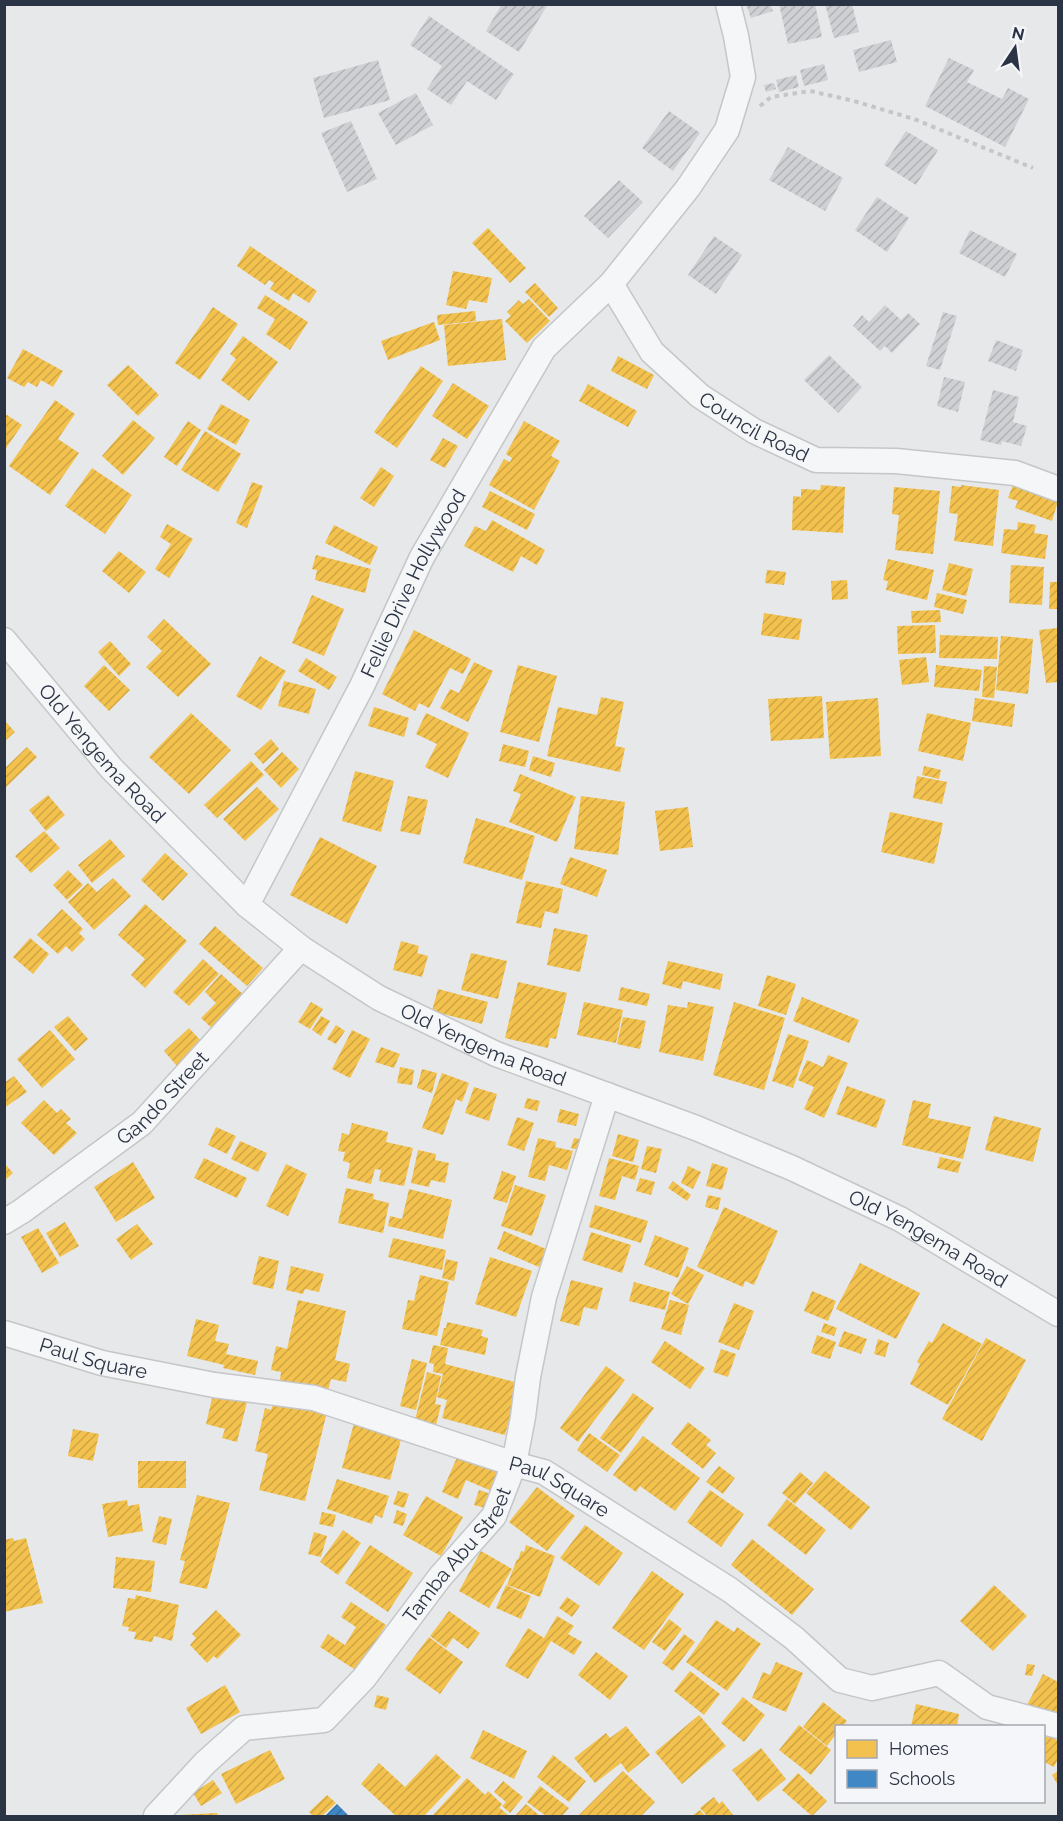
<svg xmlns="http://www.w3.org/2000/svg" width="1063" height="1821" viewBox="0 0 1063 1821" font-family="Raleway,sans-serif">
<defs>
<pattern id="homes-hatch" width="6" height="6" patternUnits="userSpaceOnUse" patternTransform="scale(1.5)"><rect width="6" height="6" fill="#f2c14e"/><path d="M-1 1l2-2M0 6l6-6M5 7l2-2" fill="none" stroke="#d0a645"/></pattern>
<pattern id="schools-hatch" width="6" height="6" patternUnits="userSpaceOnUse" patternTransform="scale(1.5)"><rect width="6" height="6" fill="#3f88c5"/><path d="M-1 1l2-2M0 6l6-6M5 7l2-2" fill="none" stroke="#3570a2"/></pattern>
<pattern id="building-hatch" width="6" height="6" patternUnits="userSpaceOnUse" patternTransform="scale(1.5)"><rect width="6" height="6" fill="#ced0d3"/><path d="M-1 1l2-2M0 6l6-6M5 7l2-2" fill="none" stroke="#b1b3b6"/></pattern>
</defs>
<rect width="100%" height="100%" fill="#e6e8ea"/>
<path fill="url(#homes-hatch)" d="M488,228L526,268L510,283L472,243Z
M250,246L317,291L309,303L293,293L289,301L270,289L274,283L269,280L265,285L237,266Z
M453,271L492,278L487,303L469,300L466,309L446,305Z
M535,283L558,308L549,317L525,292Z
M265,295L308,322L290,350L266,334L275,319L257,308Z
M529,299L550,321L527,343L505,321L511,316L507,312L519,300L523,304Z
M213,307L238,324L200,380L175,363Z
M475,311L476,321L438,325L437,315Z
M502,319L506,360L448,366L444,325Z
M434,322L440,340L388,360L381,341Z
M243,336L278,362L249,401L221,380L236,359L230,354Z
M23,349L63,371L53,387L41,380L37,387L28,382L24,387L7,378Z
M618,356L654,375L647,389L611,371Z
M128,365L159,395L138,416L107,385Z
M421,366L443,381L397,448L374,432Z
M453,383L489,406L467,439L432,416Z
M588,384L637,411L628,427L579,401Z
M55,400L75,414L58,439L79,453L50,495L9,466Z
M221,404L250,420L236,445L207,429Z
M4,413L22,425L4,451Z
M133,420L155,438L123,475L102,456Z
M188,421L201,430L177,466L164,457Z
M524,421L560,441L551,456L560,461L534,510L489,485L504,459L510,462L512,458L506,454Z
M205,431L241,454L218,492L181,470Z
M443,438L458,446L445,468L430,460Z
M381,467L394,476L374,507L360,498Z
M92,468L132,495L105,534L65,506Z
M252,482L263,486L247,528L236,523Z
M821,485L845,487L843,533L792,530L793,496L801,497V489L820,490Z
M961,485L999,490L993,546L954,541L958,514L949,513L952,486L961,487Z
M1013,485L1058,501L1052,521L1015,508L1018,501L1008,498Z
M894,487L940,491L933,554L895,550L899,515L892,514Z
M490,491L535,514L527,530L482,507Z
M492,520L545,550L537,565L521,556L513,572L464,546L475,526L486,531Z
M1018,522L1036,525L1034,533L1048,535L1045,559L1001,553L1004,529L1017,530Z
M167,524L193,539L169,578L155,569L171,544L160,537Z
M334,525L378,547L370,565L325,543Z
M119,551L146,572L129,593L102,571Z
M316,555L371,569L365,593L315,580L317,570L312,569Z
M888,559L934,570L927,600L886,590L888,581L883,580Z
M949,563L973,569L966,596L942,590Z
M1011,565L1044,567L1042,605L1009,603Z
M767,570L786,572L784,585L765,583Z
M847,580L848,599L832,600L831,581Z
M1050,582H1058V609H1049Z
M937,593L967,600L963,614L934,607Z
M312,595L344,609L324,656L292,643Z
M940,610L941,622L912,623L911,611Z
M764,613L802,619L799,640L761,635Z
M164,619L211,664L178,697L146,667L162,651L147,637Z
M935,625L936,653L898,654L897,626Z
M1058,628V682L1046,683L1039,630Z
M414,630L471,659L463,674L450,668L429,708L419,703L415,711L382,694Z
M940,635L998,637L997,659L939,658Z
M1001,636L1033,639L1028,694L996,690Z
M110,641L131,664L119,676L98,652Z
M260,656L286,671L261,710L236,696Z
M926,657L929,682L902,685L899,660Z
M306,658L337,677L329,690L298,671Z
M474,662L493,671L468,722L440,708L450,689L459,693Z
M104,665L130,690L109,711L84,686Z
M518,665L557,676L539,742L500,732Z
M936,665L982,670L979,691L934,687Z
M984,666L997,667L994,698L982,697Z
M284,681L316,689L309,714L278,706Z
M822,696L824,738L771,741L768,699Z
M601,697L624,702L615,746L625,748L620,772L547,756L558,707L597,715Z
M878,698L881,756L830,759L826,702Z
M975,698L1015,704L1012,727L972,721Z
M374,707L409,718L404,737L368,726Z
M191,713L231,750L189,794L149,757Z
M426,713L469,733L448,778L425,767L437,744L416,734Z
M927,713L971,723L963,761L918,751Z
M4,720L15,732L4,742Z
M271,739L279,749L263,764L254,754Z
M503,744L529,751L525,767L499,761Z
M27,747L37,757L4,789V769Z
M282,752L299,769L281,788L264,770Z
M533,756L555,763L551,777L529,770Z
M251,761L264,775L217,818L204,805Z
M924,766L941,770L939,779L922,775Z
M355,771L394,781L381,832L342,821Z
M520,774L576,797L557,842L509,822L521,794L513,791Z
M917,776L947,782L942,804L913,798Z
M257,787L279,809L245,841L223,819Z
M48,795L65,815L46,831L29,810Z
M408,796L428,800L420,835L400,831Z
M581,796L625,802L618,855L574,849Z
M688,807L693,847L660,851L655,811Z
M890,812L943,823L934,864L881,852Z
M476,818L535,836L522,880L463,863Z
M44,831L60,848L31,873L15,856Z
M320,837L377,866L347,924L290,895Z
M110,839L125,856L92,883L78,865Z
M165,853L188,874L163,901L141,880Z
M570,857L607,870L597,897L560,884Z
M68,870L83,885L67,900L53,885Z
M113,878L131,896L94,930L68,902L88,883L97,892Z
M526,881L563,889L558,914L545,911L541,928L516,923Z
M145,904L187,941L145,988L131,975L145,959L118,935Z
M62,909L83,929L79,933L85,939L72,952L66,946L58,954L37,935Z
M215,926L263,968L247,986L199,944Z
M554,928L588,935L580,972L547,965Z
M30,938L49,954L33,974L13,957Z
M401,941L419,946L417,953L428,956L422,977L393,970Z
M471,953L507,961L498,999L461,990Z
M203,959L219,974L189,1006L173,992Z
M668,961L723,974L720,990L683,981L681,989L662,984Z
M221,974L246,997L215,1031L201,1018L216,1003L205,992Z
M767,975L796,984L786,1015L758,1006Z
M518,982L567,993L556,1039L550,1038L548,1048L505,1038Z
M621,987L650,994L647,1006L618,1000Z
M438,989L488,1002L482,1024L432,1011Z
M802,997L859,1020L849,1043L793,1021Z
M311,1002L323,1009L310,1029L298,1022Z
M584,1002L623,1010L616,1043L577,1035Z
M688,1002L714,1007L703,1061L659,1052L668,1005L687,1008Z
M734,1002L785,1018L764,1090L713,1075Z
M68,1016L88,1039L75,1051L54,1027Z
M321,1016L330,1021L321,1036L312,1030Z
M623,1017L646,1021L640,1049L617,1044Z
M336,1025L345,1031L336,1044L327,1039Z
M189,1028L202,1042L177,1066L164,1051Z
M50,1030L75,1059L42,1088L17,1059Z
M352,1030L370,1039L350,1078L332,1069Z
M788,1034L809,1041L793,1088L772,1081Z
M381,1047L400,1054L394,1068L375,1062Z
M828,1055L848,1063L824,1118L804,1109L814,1087L798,1080L807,1060L823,1067Z
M400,1067L414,1070L412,1085L397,1083Z
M422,1069L437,1073L432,1093L417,1088Z
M442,1073L469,1083L462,1102L456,1099L443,1135L422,1128Z
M14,1076L27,1092L4,1108V1083Z
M847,1086L886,1100L876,1128L836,1114Z
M474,1087L497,1094L489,1121L465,1113Z
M527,1098L540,1101L537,1111L524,1108Z
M44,1100L57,1113L61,1109L71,1119L66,1123L77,1133L54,1155L21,1123Z
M913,1100L931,1104L928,1118L971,1127L963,1159L902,1145Z
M560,1109L579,1114L576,1126L557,1122Z
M994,1116L1041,1128L1033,1162L985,1150Z
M517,1117L534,1123L524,1151L507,1145Z
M352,1123L388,1132L386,1142L413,1148L404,1186L379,1181L381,1170L375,1169L371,1184L347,1178L350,1163L343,1161L345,1152L338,1151L342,1133L349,1135Z
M216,1127L236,1136L227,1154L208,1145Z
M618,1134L639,1140L633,1162L612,1156Z
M538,1138L556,1142L555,1147L573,1151L567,1170L549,1165L545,1181L528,1177Z
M574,1138L585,1140L582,1151L571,1148Z
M240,1141L267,1153L258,1172L231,1159Z
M647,1146L662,1149L656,1173L641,1169Z
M418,1150L436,1154L435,1160L449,1163L445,1183L431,1180L429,1187L411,1183Z
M940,1157L961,1162L958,1173L937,1168Z
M204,1158L247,1178L237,1198L194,1178Z
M609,1158L639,1166L635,1180L622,1176L615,1200L599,1196Z
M133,1162L155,1198L116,1222L94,1187Z
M4,1163L13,1173L4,1181Z
M712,1163L728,1168L722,1190L706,1186Z
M286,1164L307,1174L288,1216L266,1206Z
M688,1166L701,1172L693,1189L681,1183Z
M502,1171L516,1176L507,1203L493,1199Z
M640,1178L655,1182L651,1195L636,1191Z
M673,1181L691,1195L687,1201L668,1188Z
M515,1185L546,1195L532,1236L501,1226Z
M346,1188L374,1194L373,1199L389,1203L383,1233L338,1223Z
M409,1189L452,1200L443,1239L388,1226L390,1216L402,1219Z
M708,1195L721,1198L718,1210L705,1207Z
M595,1205L648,1221L641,1243L589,1227Z
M724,1207L778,1231L754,1285L745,1281L743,1287L697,1267Z
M65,1222L79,1246L60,1257L46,1233Z
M137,1224L153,1244L131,1260L116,1239Z
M38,1228L59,1263L42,1273L21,1237Z
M504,1231L546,1249L539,1267L497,1249Z
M591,1232L631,1245L622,1273L582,1260Z
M655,1235L689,1248L678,1278L644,1265Z
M393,1238L446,1250L442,1270L388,1257Z
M259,1256L279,1261L273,1289L252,1284Z
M490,1257L532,1271L516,1317L475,1304Z
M446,1259L458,1262L454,1281L442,1278Z
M860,1263L920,1293L896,1339L836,1309Z
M291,1266L324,1274L319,1292L305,1289L303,1294L286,1290Z
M687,1266L704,1275L688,1304L671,1294Z
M420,1275L449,1282L437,1336L402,1329L408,1300L414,1301Z
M571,1280L603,1288L597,1310L584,1307L579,1326L560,1321Z
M634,1282L670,1292L665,1310L629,1301Z
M812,1291L836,1301L828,1321L804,1311Z
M298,1300L346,1311L335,1360L350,1364L346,1382L331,1379L328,1391L280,1380L281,1372L271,1370L276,1346L287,1349Z
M670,1300L689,1305L681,1335L661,1329Z
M734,1303L754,1311L739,1350L718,1342Z
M196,1319L219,1325L215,1341L229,1344L226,1354L258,1361L255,1375L223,1368L224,1365L187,1356Z
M447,1322L483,1330L481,1336L488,1338L485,1355L440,1345L444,1328H446Z
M824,1323L837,1328L834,1336L821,1332Z
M943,1323L982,1344L948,1405L910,1384L920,1364L917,1362L929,1341L932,1343Z
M844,1331L867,1339L861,1354L838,1346Z
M817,1335L836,1342L830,1359L811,1353Z
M986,1338L1026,1360L982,1441L942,1419Z
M878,1339L889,1343L885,1357L874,1354Z
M665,1341L705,1368L690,1389L651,1362Z
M433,1345L448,1348L445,1364L519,1383L505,1435L442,1418L447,1400L437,1397L443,1374L433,1372L434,1364L429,1363Z
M721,1349L736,1354L728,1377L713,1372Z
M412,1359L427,1363L416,1410L400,1406Z
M606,1366L625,1380L578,1442L560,1428Z
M427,1372L441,1376L435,1404L441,1405L436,1425L415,1420Z
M214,1390L248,1398L237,1442L222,1438L225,1429L206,1424Z
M633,1393L654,1408L621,1453L600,1438Z
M281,1400L327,1412L305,1501L259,1490L268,1454L255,1451L265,1408L271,1410L273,1404L280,1406Z
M688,1422L711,1440L706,1445L716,1453L703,1469L671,1444Z
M354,1423L402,1436L390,1480L342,1468Z
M73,1429L99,1434L93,1461L68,1456Z
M589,1433L620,1455L607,1472L577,1450Z
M643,1436L700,1478L675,1511L640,1486L636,1492L613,1475Z
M458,1455L504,1474L496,1493L466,1480L458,1499L442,1492Z
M138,1461H186V1488H138Z
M719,1466L735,1478L723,1494L706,1482Z
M825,1471L870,1507L851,1530L806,1493Z
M800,1472L813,1483L795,1504L782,1493Z
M337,1479L389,1496L382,1518L375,1515L372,1524L327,1509Z
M537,1487L575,1516L547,1551L509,1522Z
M479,1490L494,1495L489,1509L474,1505Z
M710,1490L744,1514L721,1547L687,1522Z
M398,1491L409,1494L404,1508L393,1504Z
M197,1495L230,1503L207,1589L179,1583L185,1561L180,1560Z
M426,1496L463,1517L441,1556L403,1535Z
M787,1499L826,1530L806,1555L767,1525Z
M127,1500L128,1506L139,1504L143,1531L108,1537L102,1504Z
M397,1510L407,1514L403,1526L393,1523Z
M322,1512L336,1515L333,1527L319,1524Z
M159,1516L172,1519L166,1545L152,1542Z
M585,1525L623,1553L599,1586L560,1558Z
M343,1530L361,1543L338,1575L320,1562Z
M314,1532L327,1536L321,1557L308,1554Z
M13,1538L14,1541L26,1538L43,1603L4,1612V1540Z
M752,1539L814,1589L792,1615L731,1565Z
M370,1545L413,1573L388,1612L345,1583Z
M526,1545L555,1556L540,1597L507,1585L517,1559L518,1560L521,1551L524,1552Z
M481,1551L512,1569L489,1608L459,1591Z
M116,1557L155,1561L151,1592L113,1588Z
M652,1571L684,1594L644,1650L612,1628Z
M506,1585L531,1596L521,1619L496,1608Z
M994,1585L1027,1616L993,1651L960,1621Z
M136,1595L179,1605L172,1641L154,1636L152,1642L134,1639L136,1632L128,1631L129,1627L122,1626L128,1598L135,1599Z
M567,1597L580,1606L572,1617L559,1608Z
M351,1602L386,1625L357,1671L320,1647L328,1634L345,1645L356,1627L341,1617Z
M216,1610L241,1635L217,1659L214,1656L207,1663L190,1645L196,1638L192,1634Z
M449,1611L480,1633L468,1649L453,1638L446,1648L430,1636Z
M557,1616L574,1626L568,1634L582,1642L574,1655L551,1641L528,1679L505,1666L528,1628L544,1638Z
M669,1619L682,1629L665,1651L652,1642Z
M716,1620L734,1632L737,1627L761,1644L727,1691L686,1662Z
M684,1634L695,1642L673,1671L662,1663Z
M429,1637L463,1662L440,1694L405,1669Z
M596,1652L628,1676L610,1700L578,1675Z
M776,1662L803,1673L786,1712L752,1698L763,1672L770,1675Z
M1027,1664L1035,1665L1032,1676L1025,1675Z
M690,1671L720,1694L704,1715L674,1691Z
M1043,1674L1058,1682V1720L1027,1705Z
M225,1685L240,1712L201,1734L186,1708Z
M377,1695L389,1698L386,1710L374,1707Z
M743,1697L765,1715L744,1742L721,1723Z
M823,1702L847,1721L843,1726H836V1734L827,1746L803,1727Z
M916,1704L959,1714L957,1726H911Z
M699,1715L726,1746L682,1784L655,1752Z
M799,1725L831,1750L811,1775L779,1750Z
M626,1726L650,1755L628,1773L621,1763L595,1783L574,1758L606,1733L610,1738Z
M483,1730L527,1751L514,1779L470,1758Z
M1047,1734L1058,1741V1759L1054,1767L1044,1762V1741Z
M761,1748L786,1779L758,1802L732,1770Z
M270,1750L285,1779L236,1804L221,1774Z
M436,1754L461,1777L424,1816H396L361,1784L379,1763L405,1787Z
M553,1755L586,1781L569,1802L537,1777Z
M623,1771L655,1802L641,1816H578Z
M1058,1771V1785L1052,1775Z
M798,1773L827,1801L812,1816L782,1790Z
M467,1778L485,1795L488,1791L502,1804L498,1810L500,1808L509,1816H432Z
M213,1780L222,1793L201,1806L193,1793Z
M503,1781L523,1797L510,1813L502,1806L506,1802L494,1792Z
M540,1786L569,1808L562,1816H546L527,1802Z
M327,1795L336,1803L322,1816H313L309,1812Z
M714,1797L719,1804L722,1801L734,1816H707L700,1808Z
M526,1804L540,1816H515Z
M700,1810L705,1816H692Z
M217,1813L218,1816H180V1815Z"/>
<path fill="url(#schools-hatch)" d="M337,1804L349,1816H325Z"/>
<path fill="url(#building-hatch)" d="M502,4H548L519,52L486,31Z
M746,4H770L773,11L751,18Z
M779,4H815L822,37L788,44Z
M825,4H852L859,32L834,38Z
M429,16L514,74L496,100L467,81L451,105L427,89L442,66L410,45Z
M891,40L897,62L859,72L853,50Z
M949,58L974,70L967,82L1002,99L1008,88L1029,99L1005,147L925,106Z
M378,60L390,100L324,118L313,78Z
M824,64L828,80L804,86L800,70Z
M796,75L799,87L779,92L776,80Z
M774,83L776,89L766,92L764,85Z
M416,93L433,125L396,145L378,113Z
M669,111L700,133L673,171L642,148Z
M351,121L377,179L347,192L321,133Z
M906,131L938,150L916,185L884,165Z
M788,147L843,178L825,211L769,180Z
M619,180L643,202L608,238L584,216Z
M877,197L909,218L887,252L855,230Z
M970,230L1017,254L1005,277L959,253Z
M714,236L742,255L716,294L688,275Z
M885,305L901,320L908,313L920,324L892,353L885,346L880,351L853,326L862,315L869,322Z
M943,312L957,316L940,370L926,366Z
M996,340L1023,350L1016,371L988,361Z
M829,355L862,387L838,413L804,380Z
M944,377L965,382L958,412L937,406Z
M993,390L1019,397L1013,422L1027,426L1021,446L1002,441L1001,445L980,440Z"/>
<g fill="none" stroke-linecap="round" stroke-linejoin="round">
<defs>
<g id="minor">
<path id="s1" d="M611,284L652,352L700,396L754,431L816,460L896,461L1015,473L1058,489"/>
<path id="s2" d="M4,640L111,768L247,905L301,948L379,998L496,1054L696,1128L792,1168L900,1219L1058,1314"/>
<path id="s3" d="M247,905L362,686L422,557L544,348L611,284L688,188L727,130L743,77L736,36L728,4"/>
<path id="s4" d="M4,1222L22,1211L142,1123L301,948"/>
<path id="s5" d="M4,1333L102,1363L214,1385L314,1398L514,1464L544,1472L730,1590L794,1638L840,1680L872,1688L939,1673L987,1707L1058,1726"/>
<path id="s6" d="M156,1816L205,1763L244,1728L324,1720L364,1678L440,1577L494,1516L514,1464L523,1417L528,1377L544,1297L607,1095"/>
</g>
</defs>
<use href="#minor" stroke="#c4c6c8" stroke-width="27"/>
<path stroke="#c5c6ca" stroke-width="4" stroke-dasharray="4.5 4.5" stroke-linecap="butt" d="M760,106L771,97L810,91L854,101L914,119L1033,168"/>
<use href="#minor" stroke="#f5f6f7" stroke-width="24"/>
</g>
<g text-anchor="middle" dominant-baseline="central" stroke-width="6" stroke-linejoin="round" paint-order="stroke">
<g font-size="20" fill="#2b3445" stroke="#f4f6f9">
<text stroke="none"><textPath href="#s1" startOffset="207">Council Road</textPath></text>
<text stroke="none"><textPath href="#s3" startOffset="362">Fellie Drive Hollywood</textPath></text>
<text stroke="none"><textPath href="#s2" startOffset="150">Old Yengema Road</textPath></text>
<text stroke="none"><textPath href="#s2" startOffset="636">Old Yengema Road</textPath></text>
<text stroke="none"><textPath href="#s4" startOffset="202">Gando Street</textPath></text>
<text stroke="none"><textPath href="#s2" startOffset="1122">Old Yengema Road</textPath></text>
<text stroke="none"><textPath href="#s5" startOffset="93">Paul Square</textPath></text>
<text stroke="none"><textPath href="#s5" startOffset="579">Paul Square</textPath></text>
<text stroke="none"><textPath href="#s6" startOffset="418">Tamba Abu Street</textPath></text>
</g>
</g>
<rect width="1063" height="1821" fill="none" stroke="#2b3445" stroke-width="12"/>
<rect x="835" y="1725" width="210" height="78" fill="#f4f6f9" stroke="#a4a8b1" stroke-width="1.5"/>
<rect x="847" y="1740" width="30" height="18" fill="#f2c14e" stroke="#a4a8b1" stroke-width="1.5"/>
<text x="889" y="1755" font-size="18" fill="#2b3445">Homes</text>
<rect x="847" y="1770" width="30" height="18" fill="#3f88c5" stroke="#a4a8b1" stroke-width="1.5"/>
<text x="889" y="1785" font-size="18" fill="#2b3445">Schools</text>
<g transform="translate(1015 48) rotate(13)" stroke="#f4f6f9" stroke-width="4.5" paint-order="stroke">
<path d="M0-4.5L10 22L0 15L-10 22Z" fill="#2b3445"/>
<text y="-9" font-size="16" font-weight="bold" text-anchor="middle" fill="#2b3445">N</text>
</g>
</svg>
